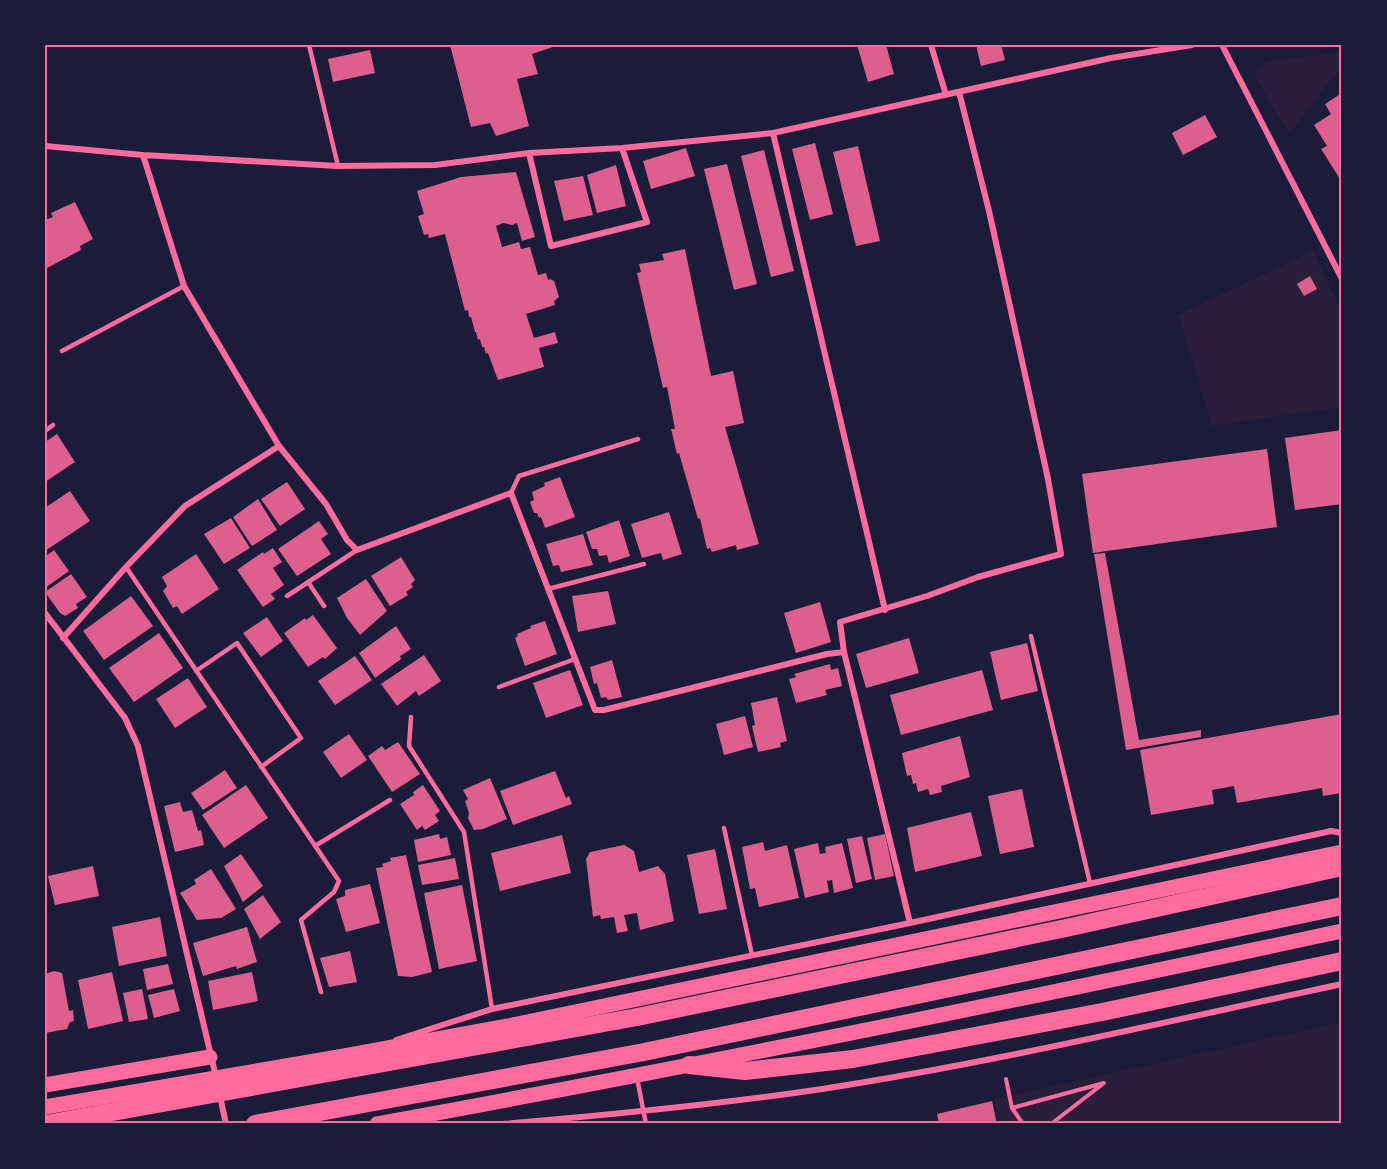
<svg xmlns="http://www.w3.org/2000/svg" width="1387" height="1169" viewBox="0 0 1387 1169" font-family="Inter,sans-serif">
<rect width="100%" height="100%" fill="#1b1b3a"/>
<path fill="#2a1e3b" d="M1342,52V66L1289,134L1254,75L1267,61Z
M1313,251L1342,312V407L1212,426L1178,315Z
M1342,1022V1124H1001L994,1099Z"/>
<path fill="#dd5f8e" d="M450,45H559L532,54L538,74L517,79L529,126L496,136L490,123L471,127Z
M857,45H886L894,74L868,82Z
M976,45H1001L1005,60L981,66Z
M370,50L375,73L333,82L328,59Z
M1342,93V182L1321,149L1327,146L1314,125L1331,114L1325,104Z
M1205,115L1217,137L1183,155L1172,133Z
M815,143L833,214L810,220L792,149Z
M858,146L880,241L856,246L833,152Z
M686,148L695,176L651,189L643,161Z
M764,150L794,271L771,277L741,156Z
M727,164L757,284L734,290L704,169Z
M616,165L626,206L597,213L587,175Z
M516,172L535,237L522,241L517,223L512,225L503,223L496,226L502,247L519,242L521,249L530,247L538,275L546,273L548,280L550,279L554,281L559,297L554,301L555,305L526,314L534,338L555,332L558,343L539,348L544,367L498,380L488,353L486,354L484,347H482L480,339L478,340L476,332H475L471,317H469L468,310L465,311L445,234L429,238L428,234L424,235L418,216L424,214L417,191L461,177Z
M583,176L593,215L564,221L554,181Z
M75,202L93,239L80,246L81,250L45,269V220L53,217L51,213Z
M685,249L711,376L733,371L744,423L725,427L759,544L737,550L736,545L712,552L710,548L707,549L700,518L698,519L679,453L677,454L671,429H675L667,387L663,388L637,273L641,272L639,264L664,260L662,254Z
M1310,276L1317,289L1304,296L1297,284Z
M1342,430V504L1295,510L1285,438Z
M57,434L75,462L45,482V442Z
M1267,449L1277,527L1093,553L1082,474Z
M560,477L575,517L545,528L541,517L539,518L537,513H534L530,502L534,500L532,492L545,486L544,483Z
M287,482L305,509L280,526L261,499Z
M70,491L90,521L45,551V508Z
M258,499L277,530L252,546L233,517Z
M669,512L682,554L663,560L661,553L642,558L631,524Z
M231,518L250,548L224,564L204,534Z
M619,520L630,556L609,563L607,555L599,556L597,549H592L586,532Z
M319,521L328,534L321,539L331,554L297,576L278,549Z
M583,534L593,565L561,572L559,565L553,566L546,544Z
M273,548L282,562L273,568L284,585L271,594L275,599L263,607L237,570L263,552L264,554Z
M54,550L69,571L45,588V557Z
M1105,553L1139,740L1201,730V737L1126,750L1094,554Z
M196,554L219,589L182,614L177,606L173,608L163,591L167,586L162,577Z
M401,557L415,580L411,584L413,587L406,592L408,595L390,606L371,576Z
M71,574L87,597L76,604L78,608L65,616L60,613L45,592Z
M366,579L387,611L360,635L347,618L337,598Z
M608,591L616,624L578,632L572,596Z
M131,596L153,626L104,660L83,631Z
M820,602L831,642L796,653L784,613Z
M313,615L337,648L325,659L323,657L308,667L284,633L305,618L306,620Z
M267,617L283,641L261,657L243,633Z
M545,621L557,654L525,666L515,638L518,636L517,634L531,628L530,626Z
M396,626L411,649L400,656L401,659L375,678L359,653Z
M159,633L183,668L134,702L109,668Z
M909,638L919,673L866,688L856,654Z
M1027,643L1038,691L1001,700L990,652Z
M424,655L441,681L419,696L416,691L397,706L381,684Z
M355,656L372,680L335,705L318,681Z
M612,660L622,697L608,700L606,697L601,698L597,683L594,684L590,667Z
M830,664L831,670L838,668L842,686L825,690L827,695L796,703L789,679L796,677L794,674Z
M570,670L583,705L546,718L533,683Z
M982,670L993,710L901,735L890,695Z
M188,678L207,707L175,728L156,699Z
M777,697L787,741L780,743L781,747L758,752L752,726L755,725L751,703Z
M1342,714V793L1323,796L1322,788L1237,803L1234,786L1212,790L1214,804L1151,815L1140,750Z
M745,716L753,747L724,755L716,724Z
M349,734L367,760L341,778L323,752Z
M960,736L970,777L941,786L942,792L930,795L928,789L918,792L916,783L913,784L911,775L907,776L902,753Z
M398,742L420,774L392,792L368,756L382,746L385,750Z
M225,770L237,788L203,810L191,793Z
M555,771L566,798L569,796L572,804L513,825L500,791Z
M490,778L507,819L483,829L474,830L468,818L469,813L465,801L468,799L463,790Z
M246,785L268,818L224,848L202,815Z
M423,785L440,811L435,815L439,821L425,830L422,826L417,830L400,804L414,795L413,792Z
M1022,789L1034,847L1000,854L988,796Z
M180,802L183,812L192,810L198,831L201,830L204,845L175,852L164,806Z
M971,812L982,856L915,872L907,828Z
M439,834L440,839L447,837L451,855L418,862L414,840Z
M885,834L894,876L875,880L867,838Z
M562,835L571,873L500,891L491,853Z
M862,836L872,879L856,883L847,839Z
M763,842L765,851L787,845L799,898L759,907L755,888L750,889L742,847Z
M818,843L820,854L826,853L825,847L842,843L853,888L834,893L832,880L827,881L829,892L805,898L794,849Z
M624,845L634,851L639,872L658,866L665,874L674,921L640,930L637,913L624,915L628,931L617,933L614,917L601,919L600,915L593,917L586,859L590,852Z
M715,849L727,909L699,914L687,855Z
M241,854L263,886L243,902L224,866Z
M406,855L432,972L412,977L398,976L376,868L383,867L382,864L391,861L390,858Z
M455,858L459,879L422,885L418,865Z
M93,866L99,896L55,905L48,876Z
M211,869L236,909L221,918L197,920L180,893L196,884L194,880Z
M370,884L380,923L346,932L336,899L345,896V890Z
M462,885L477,961L439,969L424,893Z
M263,895L281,922L260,939L244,909Z
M160,917L167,956L119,966L112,927Z
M247,927L257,962L237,969L236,966L203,976L193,943Z
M350,951L357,982L329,987L320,958Z
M168,964L173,984L147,990L143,969Z
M54,971L62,973L69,1011L73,1010L74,1021L70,1022L67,1029L45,1033V974Z
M112,972L123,1021L88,1029L78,980Z
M252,972L258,1001L213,1010L208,981Z
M142,989L148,1019L129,1022L123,993Z
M174,989L180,1011L154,1018L148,995Z
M992,1101L997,1124H939L937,1114Z"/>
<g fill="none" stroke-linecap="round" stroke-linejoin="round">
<path stroke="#ff6b9d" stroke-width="4" d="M1006,1079L1012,1108L1104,1083L1051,1124
M1012,1108L1023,1124"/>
<path stroke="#ff6b9d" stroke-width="4.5" d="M309,45L338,166
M62,351L184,286
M45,431L53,425
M511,493L519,476L638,439
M126,567L339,881L334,892L301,920L321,992
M308,582L324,606
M548,589L644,564
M287,596L357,550
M1031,636L1090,883
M196,671L237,643L301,738L261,767
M499,687L575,659
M411,717L409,746L464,832L492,1009
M724,828L752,955
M315,846L390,800
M637,1078L646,1124"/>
<path stroke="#ff6b9d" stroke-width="6" d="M931,45L946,95
M1222,45L1342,279
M773,133L885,610
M45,146L143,155L338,166L435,165L529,153L622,148L773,133L1111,58L1192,45
M529,153L551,246L647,222L622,148
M143,155L184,286L279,446L326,504L347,540L357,550L511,493L595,710H604L827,654L844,652
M45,613L125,718L138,746L216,1077
M63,638L126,567L185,506L279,446
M910,923L844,652L840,622L927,596L978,577L1061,554L1048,479L989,211L959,92
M396,1040L492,1009L910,923L1331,831L1342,833
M220,1096L226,1124
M503,1124C609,1115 716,1105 822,1089C997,1062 1169,1021 1342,984"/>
<path stroke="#ff6b9d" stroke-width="15" d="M45,1085L210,1057
M45,1107L344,1056L508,1026L1342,852
M377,1124C700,1065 1021,1000 1342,931"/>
<path stroke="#ff6b9d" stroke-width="18" d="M689,1065L745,1071L853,1059L1102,1012L1342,961
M46,1124L637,1017L1066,928L1342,867
M255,1124L644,1052L1342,906"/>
</g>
<rect width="1387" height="1169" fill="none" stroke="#1b1b3a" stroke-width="93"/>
<rect x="46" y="46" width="1294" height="1076" fill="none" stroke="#ff6b9d" stroke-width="2"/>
</svg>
